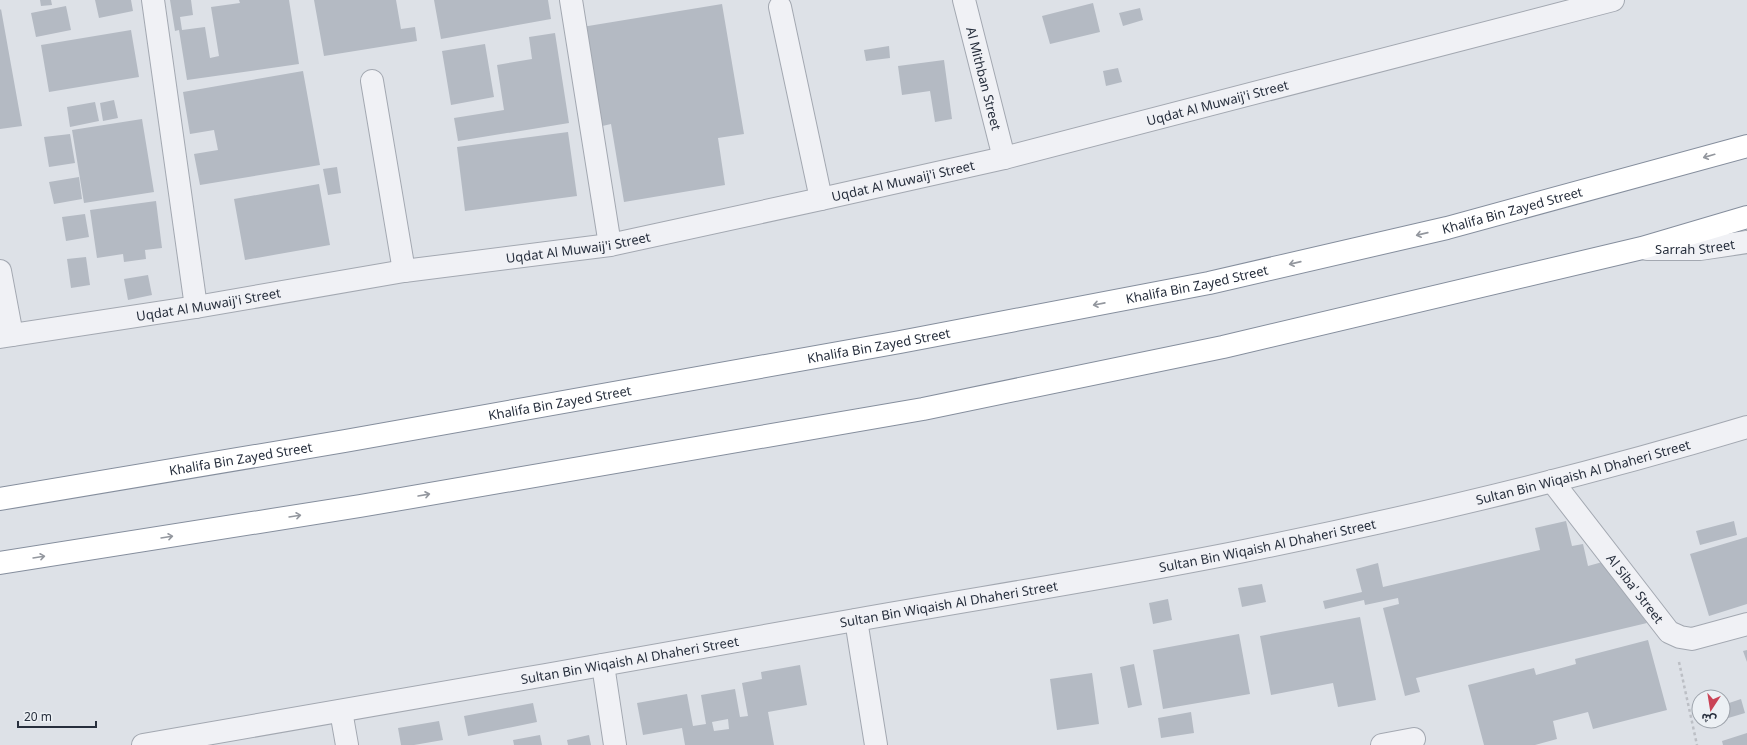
<svg xmlns="http://www.w3.org/2000/svg" width="1747" height="745" viewBox="0 0 1747 745" font-family="'Noto Sans','Noto Sans Arabic',sans-serif">
<rect width="100%" height="100%" fill="#dde1e7"/>
<path fill="#b4bac3" fill-rule="evenodd" d="M40,0H51L52,5L41,6Z
M95,0H131L133,11L99,18Z
M170,0H191L193,15L180,17L182,30L205,27L210,58L219,56L211,7L240,3L239,0H289L299,64L187,80L179,30L175,31Z
M314,0H396L401,29L415,27L417,41L324,56Z
M434,0H548L551,19L441,39Z
M1093,3L1100,32L1050,44L1042,16Z
M722,4L744,134L718,138L725,185L624,202L611,124L598,127L582,27Z
M66,6L71,30L36,37L31,13Z
M1140,8L1143,20L1123,26L1119,13Z
M1,9L22,126L0,129V10Z
M131,30L139,77L49,92L41,45Z
M555,33L569,123L458,141L454,118L504,110L497,65L532,59L529,37Z
M485,44L494,97L451,105L442,51Z
M889,46L890,58L866,61L864,50Z
M944,60L952,119L935,122L930,91L902,95L898,66Z
M1118,68L1122,82L1106,86L1103,71Z
M303,71L320,165L200,185L194,154L218,150L214,130L190,134L183,92Z
M114,100L118,118L103,121L100,103Z
M95,102L99,121L70,127L67,107Z
M142,119L154,192L84,203L72,130Z
M568,132L577,196L465,211L457,147Z
M70,134L75,163L49,167L44,137Z
M337,167L341,193L328,195L323,169Z
M79,177L82,199L54,204L49,182Z
M319,184L330,245L245,260L234,199Z
M156,201L162,248L145,250L146,259L124,262L123,254L97,258L90,210Z
M85,214L89,237L66,241L62,217Z
M86,257L90,285L71,288L67,259Z
M148,275L152,295L128,300L124,279Z
M1566,521L1572,546L1583,544L1588,566L1606,561L1647,623L1416,678L1420,692L1405,696L1383,608L1399,604L1398,598L1365,605L1364,600L1325,609L1323,601L1362,592L1356,569L1378,563L1383,587L1540,550L1535,528Z
M1734,521L1737,535L1700,545L1696,531Z
M1747,537V604L1709,616L1690,554Z
M1262,584L1266,602L1242,607L1238,588Z
M1168,599L1172,620L1153,624L1149,603Z
M1360,617L1376,700L1338,707L1333,683L1271,695L1260,636Z
M1239,634L1250,694L1163,709L1153,650Z
M1648,640L1667,710L1593,729L1588,712L1553,721L1557,739L1535,745H1484L1468,685L1534,668L1536,675L1576,664L1575,659Z
M1747,650V662L1743,651Z
M1134,664L1142,705L1128,708L1120,667Z
M800,665L807,705L768,712L774,745H685L682,728L643,735L637,703L687,694L693,726L706,724L701,695L735,689L740,717L748,716L742,683L762,679L761,672ZM728,719L729,729L714,731L712,722Z
M1092,673L1099,724L1057,730L1050,679Z
M1741,699L1745,713L1725,719L1723,705Z
M533,703L537,722L468,736L464,716Z
M1191,712L1194,733L1161,738L1158,718Z
M439,721L443,740L414,745H401L398,728Z
M1747,733V745H1723L1722,741Z
M540,735L542,745H514L513,740Z
M589,735L591,745H568L567,740Z"/>
<g fill="none" stroke-linecap="round" stroke-linejoin="round">
<defs>
<g id="minor">
<path d="M153,0L196,307"/>
<path d="M571,0L610,245"/>
<path id="s1" d="M964,0L1004,158"/>
<path d="M780,7L821,199"/>
<path d="M372,81L404,271"/>
<path id="s2" d="M1647,249H1700L1747,242"/>
<path d="M0,271L12,335"/>
<path id="s3" d="M0,337L196,307L404,271L610,245L821,199L1004,158L1613,0"/>
<path id="s4" d="M1552,481L1669,632L1680,637L1692,639L1747,624"/>
<path d="M856,620L876,745"/>
<path d="M603,665L615,745"/>
<path d="M341,711L347,745"/>
<path id="s5" d="M143,745C380,705 618,662 855,620C985,597 1115,577 1244,551C1413,517 1582,477 1747,427"/>
<path d="M1382,745L1414,739"/>
</g>
<g id="highway">
<path id="s6" d="M0,499L345,441L900,342L1209,283L1447,228L1747,146"/>
<path d="M0,563L360,506L923,409L1223,347L1642,248L1747,217"/>
</g>
</defs>
<use href="#minor" stroke="#a3a8b1" stroke-width="24"/>
<use href="#highway" stroke="#858e9d" stroke-width="24"/>
<path stroke="#bcbfc5" stroke-width="2.5" stroke-dasharray="3 3" stroke-linecap="butt" d="M1679,662L1697,745"/>
<use href="#minor" stroke="#f0f1f5" stroke-width="22"/>
<use href="#highway" stroke="#fff" stroke-width="22"/>
</g>
<defs><path id="oneway-shaft" d="M-6 0H5M1.5-3L5.5 0L1.5 3" fill="none" stroke-width="1.6" stroke-linecap="round" stroke-linejoin="round"/></defs>
<g stroke="#93979e">
<use href="#oneway-shaft" transform="translate(1709 156) rotate(164)"/>
<use href="#oneway-shaft" transform="translate(1422 234) rotate(167)"/>
<use href="#oneway-shaft" transform="translate(1295 263) rotate(167)"/>
<use href="#oneway-shaft" transform="translate(1099 304) rotate(169)"/>
<use href="#oneway-shaft" transform="translate(424 495) rotate(-10)"/>
<use href="#oneway-shaft" transform="translate(295 516) rotate(-9)"/>
<use href="#oneway-shaft" transform="translate(167 537) rotate(-9)"/>
<use href="#oneway-shaft" transform="translate(39 557) rotate(-9)"/>
</g>
<g text-anchor="middle" dominant-baseline="central" stroke-width="3" stroke-linejoin="round" paint-order="stroke">
<g font-size="13" fill="#272f3d" stroke="#ecf0f4">
<text stroke="none"><textPath href="#s1" startOffset="81">Al Mithban Street</textPath></text>
<text stroke="none"><textPath href="#s3" startOffset="1241">Uqdat Al Muwaij'i Street</textPath></text>
<text stroke="none"><textPath href="#s3" startOffset="917">Uqdat Al Muwaij'i Street</textPath></text>
<text stroke="none"><textPath href="#s6" startOffset="1540">Khalifa Bin Zayed Street</textPath></text>
<text stroke="none"><textPath href="#s2" startOffset="48">Sarrah Street</textPath></text>
<text stroke="none"><textPath href="#s3" startOffset="585">Uqdat Al Muwaij'i Street</textPath></text>
<text stroke="none"><textPath href="#s6" startOffset="1216">Khalifa Bin Zayed Street</textPath></text>
<text stroke="none"><textPath href="#s3" startOffset="211">Uqdat Al Muwaij'i Street</textPath></text>
<text stroke="none"><textPath href="#s6" startOffset="892">Khalifa Bin Zayed Street</textPath></text>
<text stroke="none"><textPath href="#s6" startOffset="568">Khalifa Bin Zayed Street</textPath></text>
<text stroke="none"><textPath href="#s6" startOffset="244">Khalifa Bin Zayed Street</textPath></text>
<text stroke="none"><textPath href="#s5" startOffset="1466">Sultan Bin Wiqaish Al Dhaheri Street</textPath></text>
<text stroke="none"><textPath href="#s5" startOffset="1142">Sultan Bin Wiqaish Al Dhaheri Street</textPath></text>
<text stroke="none"><textPath href="#s4" startOffset="136">Al Siba' Street</textPath></text>
<text stroke="none"><textPath href="#s5" startOffset="818">Sultan Bin Wiqaish Al Dhaheri Street</textPath></text>
<text stroke="none"><textPath href="#s5" startOffset="494">Sultan Bin Wiqaish Al Dhaheri Street</textPath></text>
</g>
</g>
<g transform="translate(1711 709) rotate(192)"><circle r="19" fill="#ecf0f4" stroke="#9da3ab"/>
<path d="M0-3L7 15L0 10L-7 15Z" fill="#ca4356"/>
<text y="-6" font-size="11" font-weight="bold" text-anchor="middle" fill="#272f3d">ش</text>
</g>
<path d="M18 721v6h78v-6" fill="none" stroke="#272f3d" stroke-width="2"/>
<text x="24" y="721" font-size="12" fill="#272f3d" stroke="#ecf0f4" stroke-width="3" paint-order="stroke">20 m</text>
</svg>
